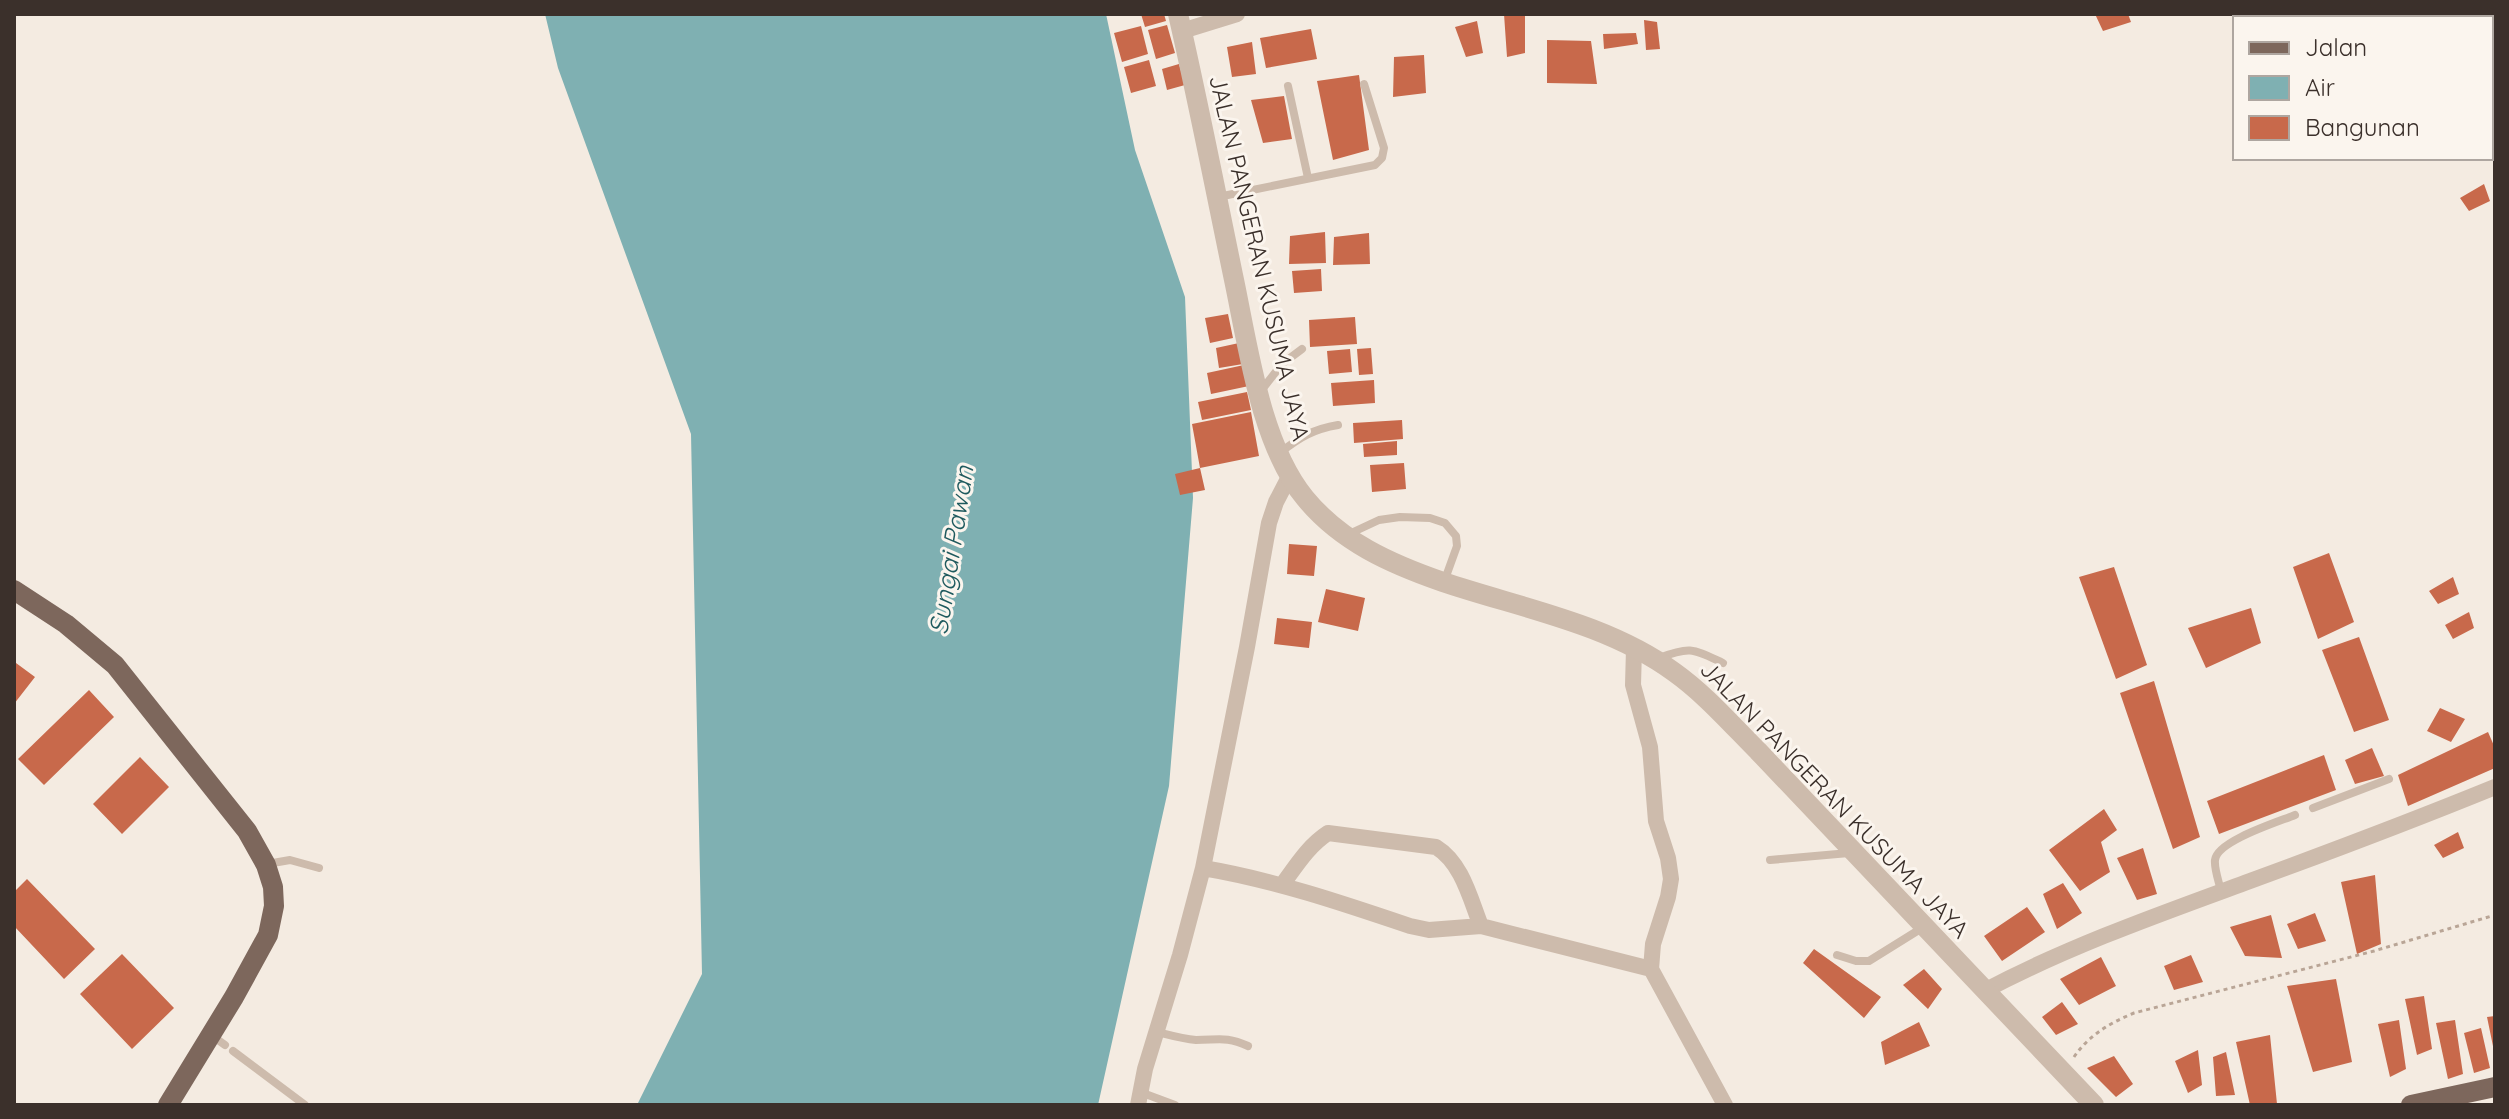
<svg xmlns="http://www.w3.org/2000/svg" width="2509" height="1119" viewBox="0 0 2509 1119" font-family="Quicksand,sans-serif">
<rect width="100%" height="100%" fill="#f4ebe1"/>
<path fill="#7fb0b2" d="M545,14H1106L1135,150L1185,297L1193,498L1169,786L1098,1105H637L702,974L691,434L558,68Z"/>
<path fill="#c8694b" d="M1141,14H1164L1166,21L1145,27Z
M1504,14H1525V53L1507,57Z
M2095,14H2128L2131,22L2103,31Z
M1644,20L1657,22L1660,49L1646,50Z
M1477,21L1483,53L1466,57L1455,27Z
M1167,25L1175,53L1156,59L1148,30Z
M1141,26L1148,54L1122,62L1114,33Z
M1311,29L1317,59L1266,68L1260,38Z
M1636,33L1638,44L1604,49L1603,34Z
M1547,40L1591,41L1597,84L1547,83Z
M1252,42L1256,74L1232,77L1227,47Z
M1424,55L1426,93L1393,97L1394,57Z
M1149,60L1156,86L1131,93L1124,67Z
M1179,64L1185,85L1167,90L1162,69Z
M1359,75L1369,150L1333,160L1317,81Z
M1284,96L1292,139L1263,143L1251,100Z
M2484,184L2490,201L2469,211L2460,198Z
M1325,232L1326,263L1289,264L1290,236Z
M1369,233L1370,264L1333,265L1334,237Z
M1321,269L1322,291L1294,293L1292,271Z
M1228,314L1233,338L1210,343L1205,318Z
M1355,317L1357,344L1310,347L1309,320Z
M1239,343L1243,364L1219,368L1216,348Z
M1371,348L1373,374L1359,375L1357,349Z
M1350,349L1352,372L1329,374L1327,351Z
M1244,365L1249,386L1211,394L1207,373Z
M1374,380L1375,403L1333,406L1331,383Z
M1247,392L1251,410L1202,420L1198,402Z
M1251,412L1259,456L1200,468L1192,424Z
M1402,420L1403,439L1354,443L1353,423Z
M1397,441V455L1364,457L1363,444Z
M1404,463L1406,489L1372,492L1370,465Z
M1200,468L1205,490L1180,495L1175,474Z
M1289,544L1317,546L1314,576L1287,574Z
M2329,553L2354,622L2318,639L2293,567Z
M2114,567L2147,665L2116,679L2079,577Z
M2453,577L2459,594L2438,604L2429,591Z
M1326,589L1365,598L1358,631L1318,622Z
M2251,608L2261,643L2206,668L2188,628Z
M2469,612L2474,628L2453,639L2445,625Z
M1277,618L1312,622L1309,648L1274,644Z
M2359,637L2389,720L2354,732L2322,650Z
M16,663L35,677L14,704V666Z
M2154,681L2200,837L2173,849L2120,693Z
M89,690L114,717L44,785L18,759Z
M2440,708L2465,719L2451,742L2427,731Z
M2488,732L2495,748V768L2408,806L2398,775Z
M2372,748L2384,776L2355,784L2345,760Z
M2324,755L2336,790L2219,834L2207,801Z
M140,757L169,787L122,834L93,804Z
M2104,809L2117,830L2101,842L2110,872L2080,891L2049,850Z
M2458,832L2464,848L2443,858L2434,845Z
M2143,848L2157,894L2137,900L2117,858Z
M2375,875L2381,944L2357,954L2341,882Z
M27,879L95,949L64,979L14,926V892Z
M2063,883L2082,913L2057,929L2043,894Z
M2027,907L2045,932L2002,961L1984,936Z
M2315,913L2326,941L2298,949L2287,924Z
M2271,915L2282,958L2245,956L2230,927Z
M1814,949L1881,997L1864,1018L1803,963Z
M122,954L174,1008L132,1049L80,994Z
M2191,955L2203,982L2174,990L2164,966Z
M2101,957L2116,986L2079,1005L2060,979Z
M1924,969L1942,989L1928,1009L1903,985Z
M2336,979L2352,1062L2313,1072L2287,986Z
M2424,996L2432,1049L2417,1055L2405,999Z
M2062,1002L2078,1024L2056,1035L2042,1017Z
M2495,1016V1051H2494L2487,1017Z
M2399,1020L2406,1069L2390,1077L2378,1024Z
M2455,1020L2463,1074L2448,1079L2436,1023Z
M1919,1022L1930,1046L1885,1065L1881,1042Z
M2481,1028L2490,1068L2474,1073L2464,1033Z
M2270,1035L2277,1104L2250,1105L2236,1042Z
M2198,1050L2202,1085L2188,1093L2175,1061Z
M2226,1052L2235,1095L2216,1096L2213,1057Z
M2114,1056L2133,1084L2116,1097L2087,1068Z"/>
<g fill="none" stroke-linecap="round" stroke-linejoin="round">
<path stroke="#b9a596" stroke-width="3" stroke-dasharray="4 4" stroke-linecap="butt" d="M2074,1057C2089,1035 2110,1023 2134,1013L2374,951L2495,915"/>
<path stroke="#cdbbac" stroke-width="8" d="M1288,86L1308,178
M1218,197L1375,165L1382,158L1384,148L1364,84
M1260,392L1282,364L1302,349
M1281,452C1300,437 1314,429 1338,425
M1349,534L1379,520L1400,517L1430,518L1445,523L1456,536L1457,546L1444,582
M1659,658C1691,646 1693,649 1723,663
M2313,808L2389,779
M1770,860L1849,853
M267,864L290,860L319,868
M2221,891C2219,882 2214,869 2215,860C2217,841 2278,822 2295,815
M1837,955L1856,961H1869L1922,928
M1157,1032C1169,1035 1183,1039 1196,1040C1219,1040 1226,1036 1248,1046
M211,1035L225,1045
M233,1051L305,1105
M1140,1092L1175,1105"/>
<path stroke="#cdbbac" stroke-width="16" d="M2441,14L2443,18
M1182,31L1237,14
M2491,108L2495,115
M1634,649L1633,685L1650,747L1656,821L1668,858L1671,879L1668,897L1653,944L1651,969L1725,1105
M1203,868C1274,880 1342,903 1410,926L1429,930L1481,926L1651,969
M1282,885C1296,866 1308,846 1328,833L1436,847C1462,863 1470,898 1481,926
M1984,991C2069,946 2160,914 2250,881C2332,851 2414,820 2495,787
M1138,1105L1145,1069L1180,955L1203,868L1247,647L1269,523L1276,502L1289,477"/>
<path stroke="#cdbbac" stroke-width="20" d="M1178,14C1198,101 1215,188 1233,275C1248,345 1260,443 1305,498C1341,542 1391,564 1443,582C1520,608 1607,623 1674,672C1705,694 1731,724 1758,751L2094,1105"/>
<path stroke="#7d675c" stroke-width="20" d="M14,590L66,624L115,665L247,831L266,865L273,887L274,906L268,935L234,997L168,1105
M2411,1105L2495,1087"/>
</g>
<g text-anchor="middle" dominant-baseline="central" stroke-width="6" stroke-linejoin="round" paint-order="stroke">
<g font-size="24" fill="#3b302b" stroke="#fbf5ee">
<text transform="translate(1260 258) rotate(77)">JALAN PANGERAN KUSUMA JAYA</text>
<text transform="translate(1835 799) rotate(46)">JALAN PANGERAN KUSUMA JAYA</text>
</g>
<g font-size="26" font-style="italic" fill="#1f5a5e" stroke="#fbf5ee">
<text transform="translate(951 550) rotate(-81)">Sungai Pawan</text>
</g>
</g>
<rect width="2509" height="1119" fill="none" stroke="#3b302b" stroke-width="32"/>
<rect x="2233" y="16" width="260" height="144" fill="#fbf5ee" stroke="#aea6a0" stroke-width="2"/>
<rect x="2249" y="42" width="40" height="12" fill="#7d675c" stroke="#aea6a0" stroke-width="2"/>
<text x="2305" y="56" font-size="24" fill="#3b302b">Jalan</text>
<rect x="2249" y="76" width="40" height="24" fill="#7fb0b2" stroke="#aea6a0" stroke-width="2"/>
<text x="2305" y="96" font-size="24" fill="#3b302b">Air</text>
<rect x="2249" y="116" width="40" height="24" fill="#c8694b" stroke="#aea6a0" stroke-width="2"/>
<text x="2305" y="136" font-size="24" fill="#3b302b">Bangunan</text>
</svg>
